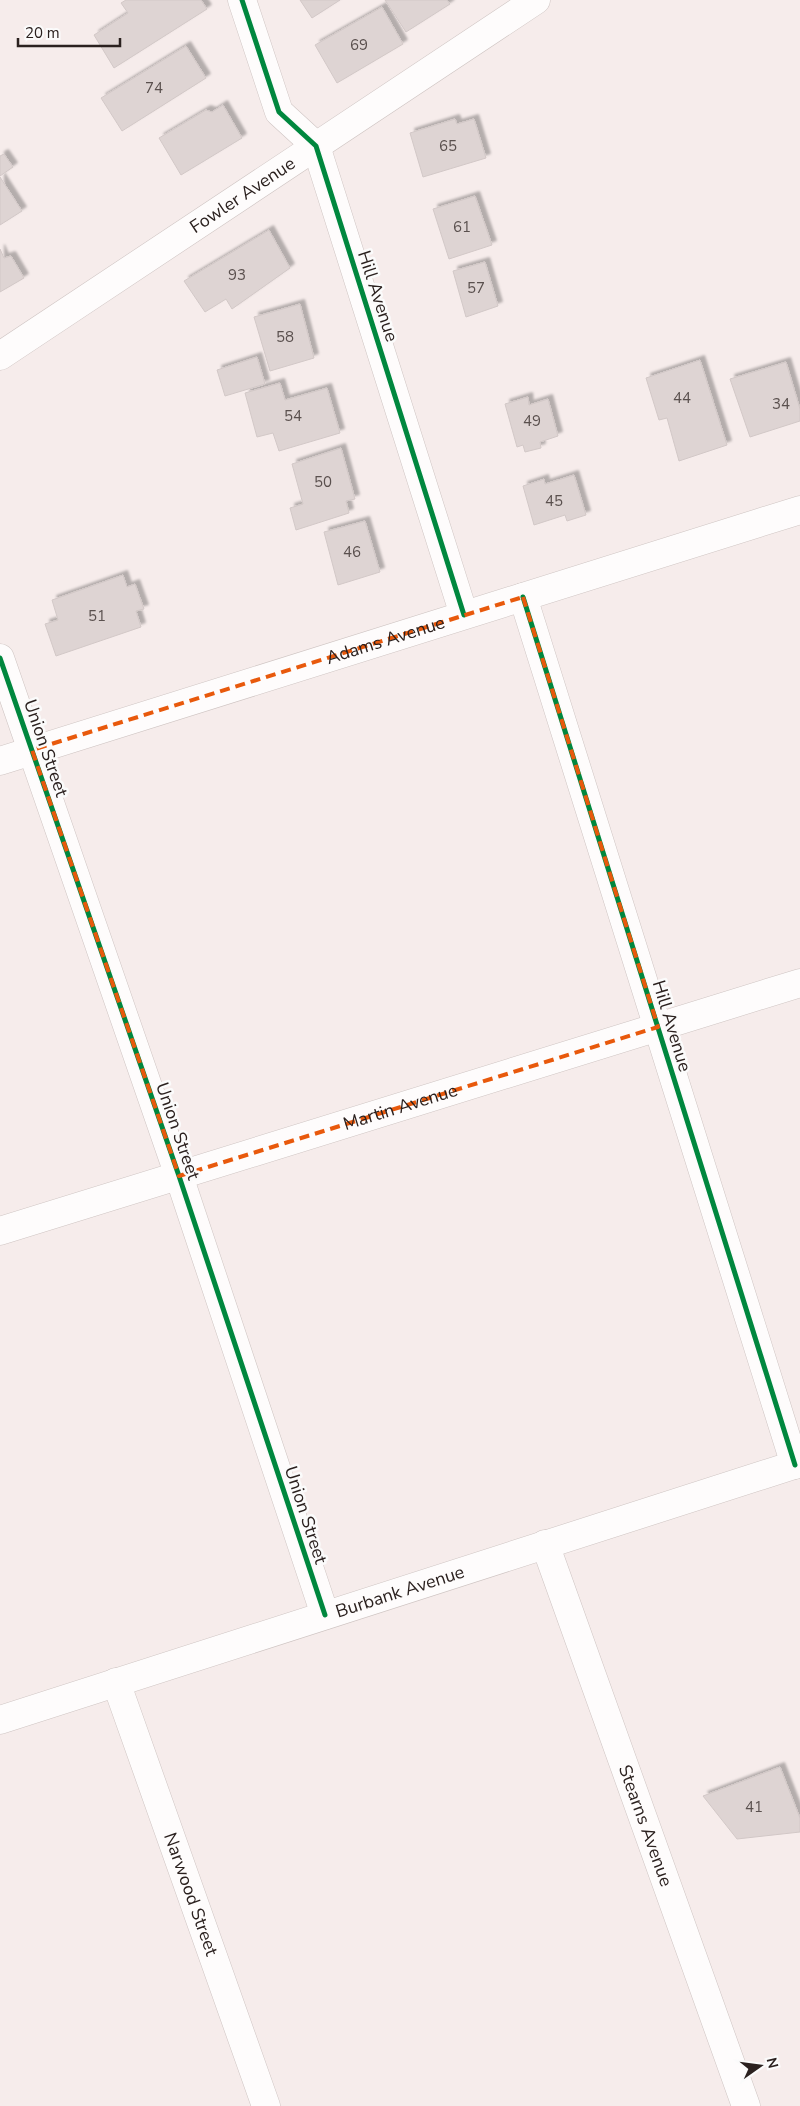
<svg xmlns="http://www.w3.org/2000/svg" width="800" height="2106" viewBox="0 0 800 2106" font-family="'Nunito Sans',sans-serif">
<defs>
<filter id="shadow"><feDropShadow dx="4.5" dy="-4.5" stdDeviation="1" flood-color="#0004"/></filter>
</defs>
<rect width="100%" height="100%" fill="#f6eceb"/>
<path fill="#ded4d3" stroke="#d2c8c7" filter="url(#shadow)" d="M126,0H201L207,9L114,68L94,35L128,13L121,3Z
M300,0H340L312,18Z
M385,0H447L450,4L406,32Z
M382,7L403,44L337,83L315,45Z
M186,46L206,78L122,131L101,98Z
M223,105L242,138L181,175L159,138L206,110L212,112Z
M455,119L457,124L474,119L486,158L423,177L410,133Z
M4,154L13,167L0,176V156Z
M0,177L22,211L0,225Z
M475,196L492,245L449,259L433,209Z
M269,230L290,268L232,309L226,299L205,312L184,281Z
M0,249L4,258L11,256L24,278L0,292Z
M485,262L498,306L466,317L453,271Z
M300,304L314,358L270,371L254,317Z
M257,357L265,384L225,396L217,370Z
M700,360L727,445L679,461L667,418L659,420L646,378Z
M786,362L800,409V421L750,437L730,379Z
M280,383L285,400L327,388L340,433L279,451L273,433L257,437L245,393Z
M528,397L529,405L548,399L558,436L540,442L541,448L525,452L523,445L517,447L505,404Z
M341,448L355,499L346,501L349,513L296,530L290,508L303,504L292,464Z
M574,475L586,515L567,521L565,515L534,525L523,486L544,479L545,484Z
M365,521L380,572L338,585L324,532Z
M123,575L127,587L135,584L144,609L136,611L141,627L56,656L45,624L58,620L52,600Z
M780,1767L800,1818V1832L737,1839L703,1796Z"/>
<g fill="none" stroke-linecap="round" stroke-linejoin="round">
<defs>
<g id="street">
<path d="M242,0L279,112L316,146L464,615"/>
<path id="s1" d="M0,356L536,0"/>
<path d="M523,597L795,1465"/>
<path d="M0,658L179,1176L325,1615"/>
<path id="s2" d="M0,761L800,510"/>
<path id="s3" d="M0,1231L800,983"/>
<path id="s4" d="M545,1544L746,2106"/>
<path id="s5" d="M116,1682L266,2106"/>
<path id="s6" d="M0,1720L800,1463"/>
</g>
</defs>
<use href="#street" stroke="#cec4c2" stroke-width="29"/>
<use href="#street" stroke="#fefcfc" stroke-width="28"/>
<defs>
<path id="cycleway" d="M242,0L279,112L316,146L464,615
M523,597L795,1465
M0,658L179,1176L325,1615"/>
</defs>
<use href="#cycleway" stroke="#fbfbfb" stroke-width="8"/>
<use href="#cycleway" stroke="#00873e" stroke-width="5"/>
</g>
<path fill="none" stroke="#e8590c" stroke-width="4" stroke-dasharray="10 6" stroke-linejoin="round" d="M523,597L658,1027L179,1176L32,750Z"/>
<g text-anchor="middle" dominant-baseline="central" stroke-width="5" stroke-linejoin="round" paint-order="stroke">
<g font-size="15" fill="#5a504e">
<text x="359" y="45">69</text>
<text x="154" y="88">74</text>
<text x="448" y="146">65</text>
<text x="462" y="227">61</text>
<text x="237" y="275">93</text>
<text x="476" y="288">57</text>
<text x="285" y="337">58</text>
<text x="682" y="398">44</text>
<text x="781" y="404">34</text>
<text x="293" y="416">54</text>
<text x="532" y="421">49</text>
<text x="323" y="482">50</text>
<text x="554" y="501">45</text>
<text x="352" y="552">46</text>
<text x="97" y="616">51</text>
<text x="754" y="1807">41</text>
</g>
<g font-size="18" fill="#2b211f" stroke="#fbfbfb">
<text stroke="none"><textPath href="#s1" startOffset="291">Fowler Avenue</textPath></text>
<text transform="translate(378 296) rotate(72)">Hill Avenue</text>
<text stroke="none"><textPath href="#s2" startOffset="404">Adams Avenue</textPath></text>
<text transform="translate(46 748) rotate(71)">Union Street</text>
<text transform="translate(672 1026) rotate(73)">Hill Avenue</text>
<text stroke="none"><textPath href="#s3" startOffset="419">Martin Avenue</textPath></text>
<text transform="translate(178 1131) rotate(71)">Union Street</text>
<text transform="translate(306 1515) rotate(72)">Union Street</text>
<text stroke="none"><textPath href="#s6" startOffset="420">Burbank Avenue</textPath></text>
<text stroke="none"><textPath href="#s4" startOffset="299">Stearns Avenue</textPath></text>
<text stroke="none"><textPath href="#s5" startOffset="225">Narwood Street</textPath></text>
</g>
</g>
<g transform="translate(760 2066) rotate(76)" stroke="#fbfbfb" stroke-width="4" paint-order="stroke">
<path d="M0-4L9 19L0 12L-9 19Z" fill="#2b211f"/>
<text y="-8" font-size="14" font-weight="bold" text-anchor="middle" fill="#2b211f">N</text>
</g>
<path d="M18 38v8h102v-8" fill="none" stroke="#2b211f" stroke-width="2.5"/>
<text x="25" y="38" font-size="15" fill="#2b211f" stroke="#fbfbfb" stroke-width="4" paint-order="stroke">20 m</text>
</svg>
